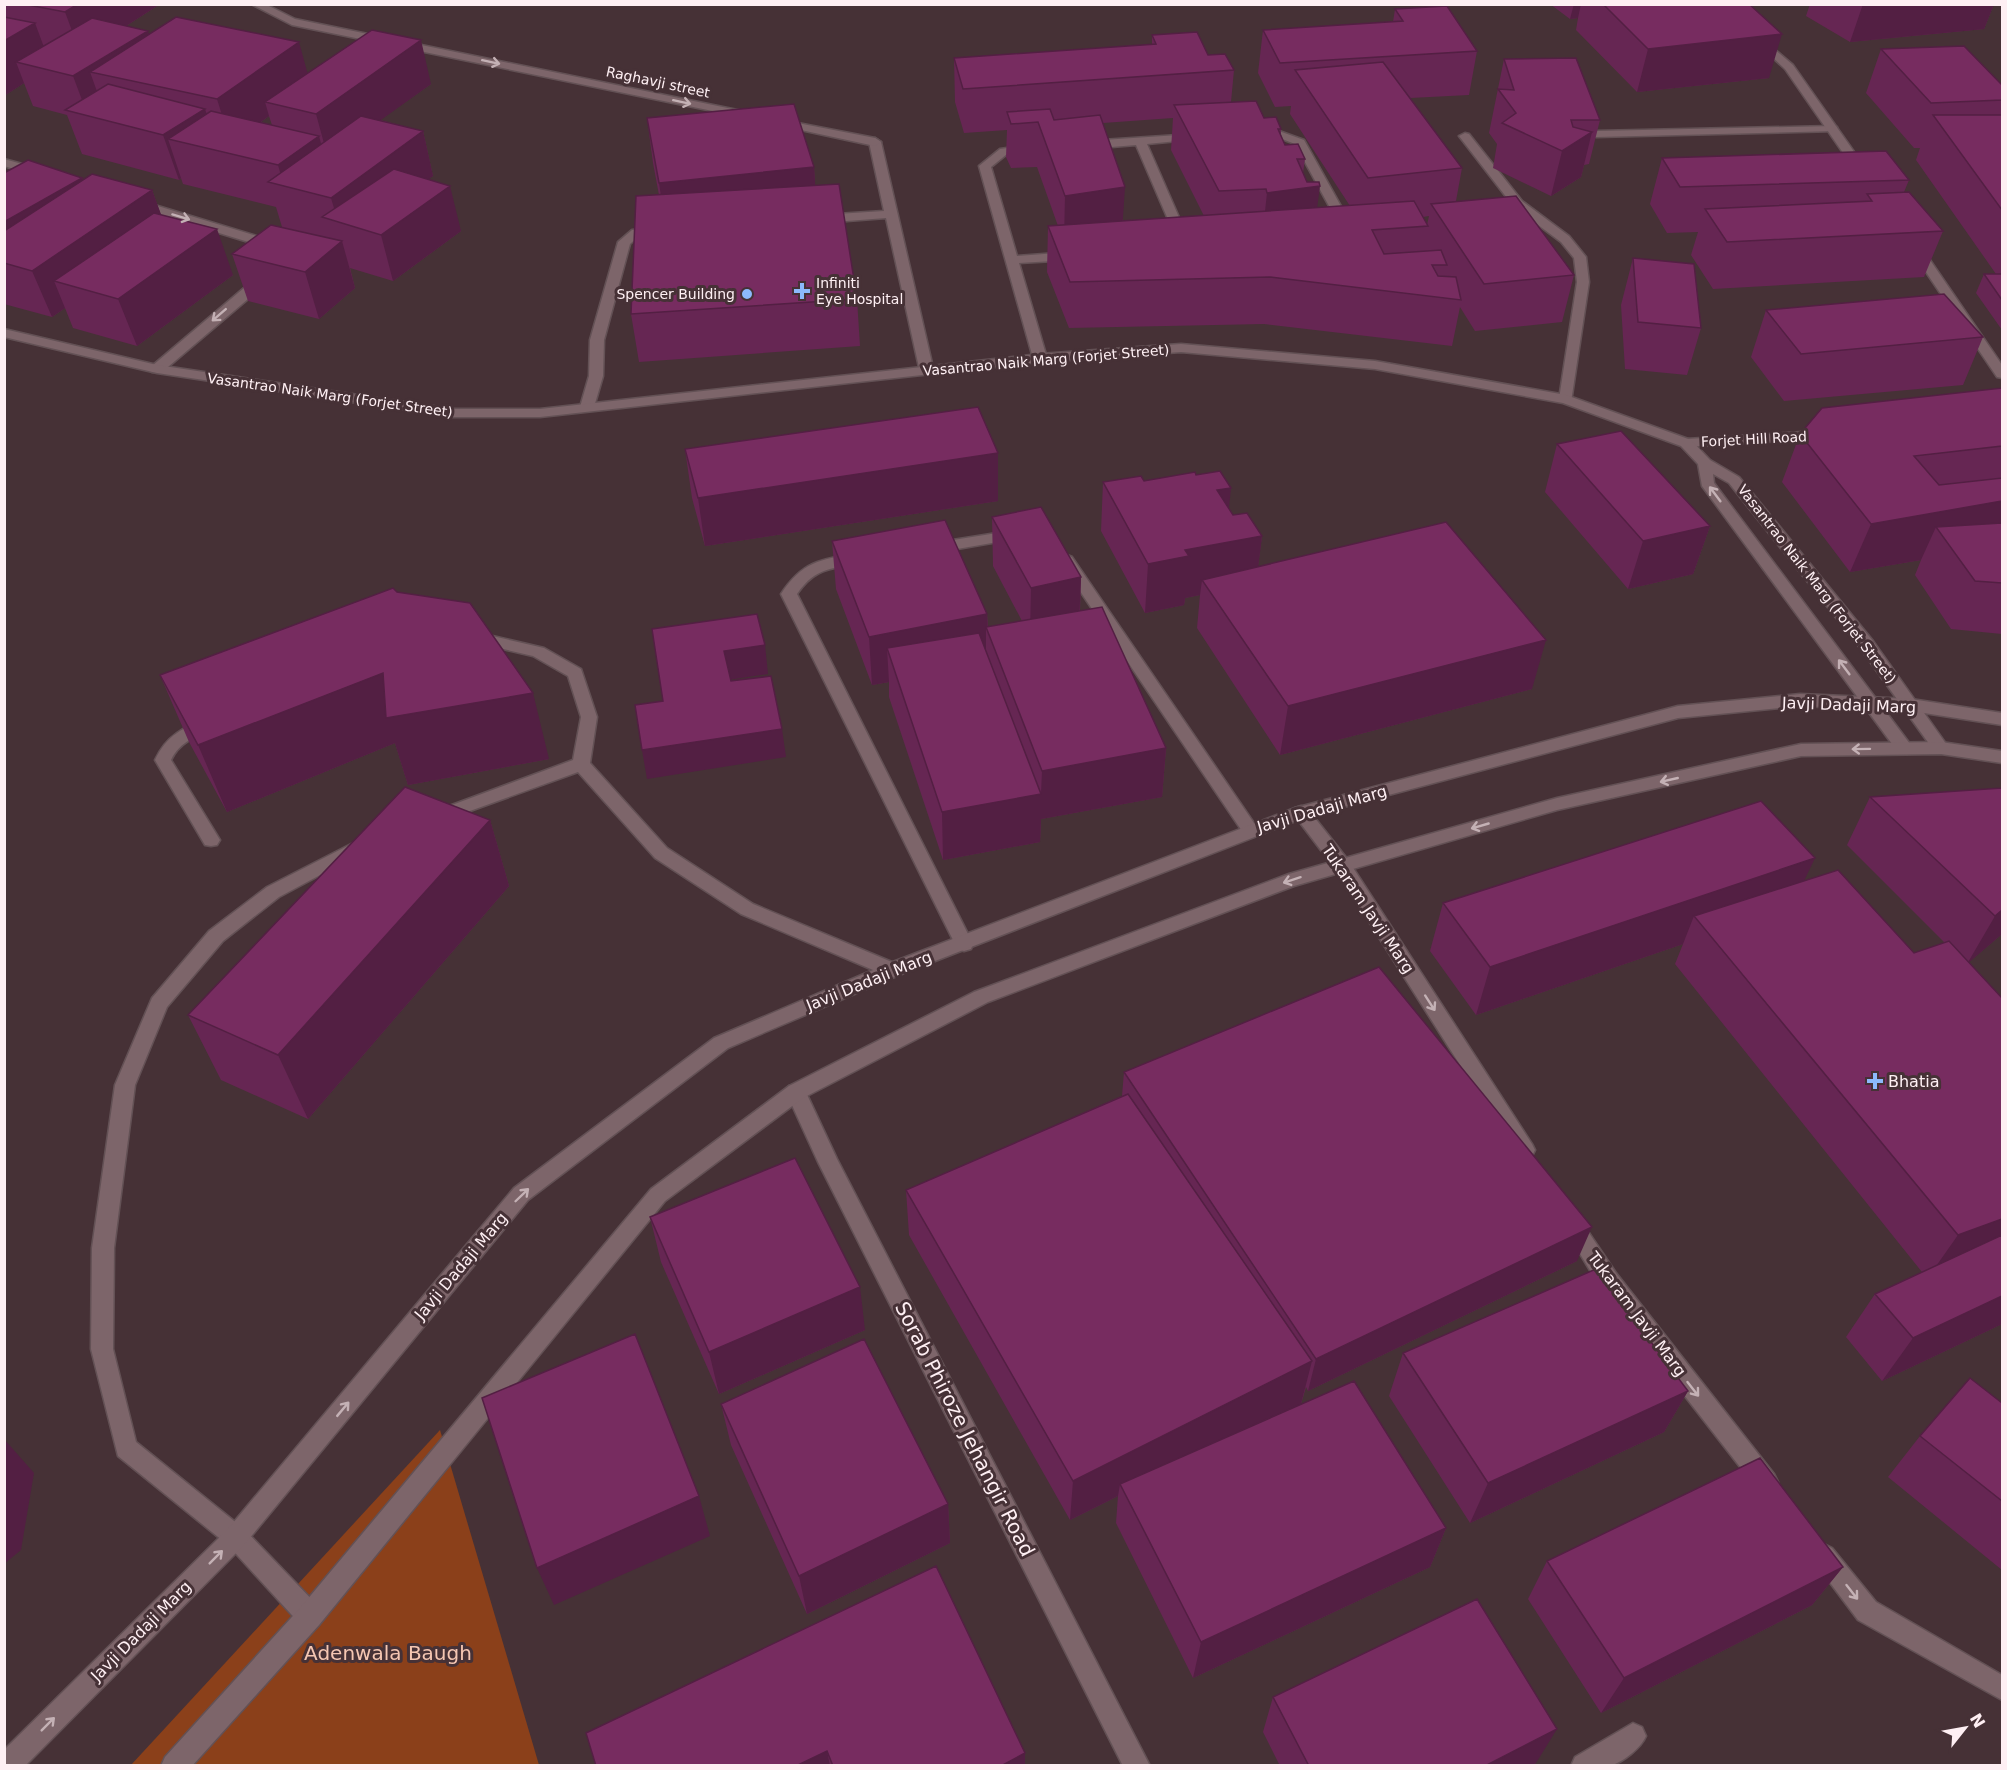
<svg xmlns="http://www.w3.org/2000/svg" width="2007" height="1770" viewBox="0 0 2007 1770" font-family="'DejaVu Sans',sans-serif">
<rect width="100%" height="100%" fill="#463136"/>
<path fill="#8b401a" d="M440,1430L539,1765H131Z"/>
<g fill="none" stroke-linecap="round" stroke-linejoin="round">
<defs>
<path id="service" d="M1833,126L1837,127V131L1596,137L1590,134L1596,131Z
M875,138L881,142L934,372L927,376L920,372L886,218L821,223L815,219L821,215L884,211L869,142Z
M659,227L665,231L663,234L639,236L630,244L604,340L603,376L594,407L587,411L582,410L580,407L589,376L590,340L618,242L632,230Z
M796,1084L803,1086L837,1159L1150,1766H1123L818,1162L786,1092L789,1086Z
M1633,1723L1642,1727L1646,1736C1641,1748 1623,1762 1610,1766C1598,1768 1583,1766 1571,1766L1575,1757Z"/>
<path id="minor" d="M251,4H265L295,19L747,112L753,115L747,118L292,25Z
M1759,36L1793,65L1869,173L1867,176H1859L1785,69L1755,41V37Z
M777,119L875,138L881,142L875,146L773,124L771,122Z
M1257,129L1279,131L1304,140L1352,226L1350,229L1346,230L1340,226L1295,144L1277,137L1253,134V130Z
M1465,133L1469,134L1522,201L1569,236L1586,257L1589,282L1571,402L1566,403L1559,399L1577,282L1574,258L1561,242L1514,207L1459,136Z
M1194,134L1200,137L1198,139L1147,144L1188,238L1182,242L1176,238L1136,145L1087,149L1081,145L1087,141Z
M1029,145L1033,147V151L1007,154L991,167L1017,256L1071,252L1077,256L1071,260L1019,263L1047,358L1040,362L1033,358L979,166L1000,149Z
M4,159L44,170L46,173L40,177L4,166Z
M138,200L263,238L280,248L278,251H270L255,244L134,207V201Z
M1915,243L1919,244L2002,365V378L1997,377L1909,247Z
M263,275L269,279L268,282L162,372H152L150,369L152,366L258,276Z
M1821,431L1826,432L1828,435L1826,438L1686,447L1679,443L1686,439Z
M1016,530L1021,532L1024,535L1021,538L934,553L926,548L934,543Z
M856,554L861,556L864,559L861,562C832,570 816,566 797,594L973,944L971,949L964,951L957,949L955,944L781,594C802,562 820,559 856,554Z
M1067,555L1072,557L1256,826L1259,830L1256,834L1250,836L1244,834L1059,560Z
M475,632L544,648L581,669L597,717L590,763L667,848L753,904L899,965L901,970L899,975L892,977L885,975L741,914L655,858L578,772L445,820L439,822L433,820L430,816L433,812L573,760L581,717L568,676L533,656L469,641L467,637L469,633Z
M209,719L215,721L217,725L215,729C197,736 180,741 171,760L220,840L217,845L211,846L205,845L155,760C166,736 184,726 209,719Z
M1301,806L1307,808L1348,860L1532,1144L1535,1150L1532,1156L1525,1158L1518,1156L1336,870L1295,816L1292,812L1295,808Z
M359,840L365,841L368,846L365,851L279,897L223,941L167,1007L135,1085L114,1248L113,1349L136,1442L244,1529L319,1607L322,1616L319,1625L310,1628L301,1625L228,1545L118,1456L91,1349L92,1248L115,1085L152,998L209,931L267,887Z
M1572,1215L1579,1218L1616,1273L1774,1474L1778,1482L1774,1490L1766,1493L1758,1490L1600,1287L1562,1224L1565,1218Z
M1824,1544L1832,1548L1876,1602L2002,1675V1700L1858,1620L1816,1564L1812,1556L1816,1548Z"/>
<path id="tertiary" d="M4,329L157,365L453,409H540L1040,354L1181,344L1375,361L1566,395L1691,440L1710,460L1739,477L1873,641L1949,748L1947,752H1935L1861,649L1729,483L1713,474L1714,483L1910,744L1912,748L1910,752H1898L1702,486L1698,464L1681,446L1563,403L1375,369L1181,352L1040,362L540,417H453L157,373L4,337Z"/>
<path id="secondary" d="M1800,694L1911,699L2002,713V725L1911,711L1800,706L1678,718L1306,817L899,975L728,1048L528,1200L244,1545L25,1766H4V1750L228,1529L514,1188L714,1038L885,965L1295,808L1678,706Z
M1941,742L2002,751V763L1941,754L1801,756L1557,810L1294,886L988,1002L803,1098L665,1201L319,1625L192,1766H161L165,1757L301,1607L651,1189L789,1086L974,992L1289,874L1557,798L1801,744Z"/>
</defs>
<use href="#service" stroke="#635155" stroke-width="3"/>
<use href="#minor" stroke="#635155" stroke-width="3"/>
<use href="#tertiary" stroke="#635155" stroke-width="3"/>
<use href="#secondary" stroke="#635155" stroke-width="3"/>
<use href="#service" fill="#7d656a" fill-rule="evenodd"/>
<use href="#minor" fill="#7d656a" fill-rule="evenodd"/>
<use href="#tertiary" fill="#7d656a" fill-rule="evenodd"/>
<use href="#secondary" fill="#7d656a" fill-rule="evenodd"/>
</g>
<path fill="#662653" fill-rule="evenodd" d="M4,4H160L126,26L149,34L308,73L431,84L380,120L423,131L433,176L428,179L461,231L393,281L350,268L355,288L319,319L248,301L232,254L282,227L276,207L183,184L181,178L179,180L82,154L67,115L33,106L24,83L4,96ZM269,116L272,125L261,122Z
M1550,4H1749L1769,78L1637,92L1576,30L1578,18L1570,19Z
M1810,4H1994L1984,29L1850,42L1806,16Z
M1395,9L1477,51L1469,95L1410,98L1462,168L1456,201L1574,275L1562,322L1475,331L1460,307L1452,346L1264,324L1069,328L1047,272L1048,226H1058L1037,167L1011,168L1006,157L1007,130L964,133L955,102L954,58L1152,45V35L1208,55L1234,70L1231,102L1264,118L1281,129V135L1285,145L1305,159L1303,173L1317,208L1350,206L1290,114L1291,106L1275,107L1258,73L1263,30L1393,22ZM1173,118L1171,150L1204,216L1123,221L1103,123ZM1429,216L1427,225L1423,217Z
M1881,49L2002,85V330L1976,293L1984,274H1996L1916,160L1920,148H1914L1866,93Z
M1504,59L1600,120L1589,164L1584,165L1581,177L1551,196L1493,168L1497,144L1489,133Z
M647,118L814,167L815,185L857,299L860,346L639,362L631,314L659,195L653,163Z
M1662,158L1909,180L1904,192L1943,231L1924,277L1713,289L1691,255L1698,232L1667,233L1650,204Z
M4,173L82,178L83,181L152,190L161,215L233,275L137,346L73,328L65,308L52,317L4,304Z
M1633,258L1701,328L1687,375L1625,369L1621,305Z
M1766,310L1983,337L1963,385L1784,401L1751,357Z
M2002,388V634L1951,629L1915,575L1921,560L1850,572L1782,482L1800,434Z
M1557,444L1710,526L1693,574L1628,589L1545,492Z
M685,449L998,501L705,546L692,498Z
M1196,475L1229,509L1233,515L1262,536L1258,566L1532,689L1280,755L1197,628L1200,595L1185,598L1184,605L1145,613L1101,531L1103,482L1144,481Z
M992,517L1081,577L1080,611L1166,748L1162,797L1041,819L1040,842L943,860L889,697V682L872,685L836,589L832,541L987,614L988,627L1022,621L993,566Z
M160,675L549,759L408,785L395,743L227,812L189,742Z
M2002,788V934L1969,962L2002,1324L1882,1381L1846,1337L1875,1294L1922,1272L1675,964L1683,944L1476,1015L1430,951L1443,903L1804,881L1914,953L1945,943L1847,845L1870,797Z
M490,820L509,886L308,1119L221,1080L188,1015Z
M1124,1072L1577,1261L1308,1391L1306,1387L1301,1404L1446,1528L1430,1567L1193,1678L1116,1523L1118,1496L1070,1520L909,1235L906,1190L1122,1096Z
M650,1217L865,1330L719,1394L661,1262Z
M1403,1353L1688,1391L1664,1432L1470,1523L1389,1396Z
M2002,1403V1570L1888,1477L1920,1436Z
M721,1404L948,1504L950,1543L807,1614L731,1445Z
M1547,1561L1843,1567L1812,1605L1601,1713L1528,1599Z
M1273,1697L1536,1763L1530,1766H1280L1263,1732Z
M586,1733L1025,1766H596Z"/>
<path fill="#531f43" d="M29,4H160L81,55L65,12Z
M1574,4H1581L1578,18L1570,19Z
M1863,4H1994L1984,29L1850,42Z
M35,23L51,66L16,62L24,83L4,96V41Z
M148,31L163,75L90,72L104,111L88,116L73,76Z
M1782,34L1769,78L1637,92L1648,49Z
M421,40L431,84L328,158L316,114Z
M299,42L311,86L265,102L269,116L231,144L217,99Z
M205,109L219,151L168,139L181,178L179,180L163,135Z
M423,131L433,176L363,229L338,222L331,198Z
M1592,132L1581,177L1551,196L1562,151Z
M319,136L331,181L284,186L278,165Z
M814,167L817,212L666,229L659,183Z
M82,178L99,223L4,263V222Z
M450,186L461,231L393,281L381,235Z
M1320,186L1314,232L1262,239L1267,193Z
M1125,187L1122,232L1064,241L1065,196Z
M152,190L169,236L54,281L65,308L52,317L32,271Z
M217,229L233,275L137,346L118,299Z
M342,241L355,288L319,319L305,272Z
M998,453V501L705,546L698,498Z
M1231,488L1226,536L1217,490Z
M2002,501V546L1936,527L1921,560L1850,572L1871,524Z
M1710,526L1693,574L1628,589L1643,541Z
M1262,536L1256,584L1202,580L1200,595L1185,598L1184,605L1145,613L1148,564L1185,550Z
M1081,577L1079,625L1030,636L1031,588Z
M987,614L988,632L986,627V663L887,648L889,682L872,685L869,637Z
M1546,640L1532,689L1280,755L1288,706Z
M765,645L768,674L728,680L724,651Z
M383,673L533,693L549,759L408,785L395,743L227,812L198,745Z
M782,729L786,757L647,779L642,750Z
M1166,748L1162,797L1041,819L1040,842L943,860L942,812L1041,794L1042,771Z
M490,820L509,886L308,1119L278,1055Z
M1815,858L1792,906L1694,916L1683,944L1476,1015L1490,967Z
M2002,910V934L1967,964L1995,916Z
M2002,1219V1251L1927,1279L1958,1235Z
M1592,1227L1577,1261L1308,1391L1316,1359Z
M860,1287L865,1330L719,1394L709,1352Z
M2002,1296V1324L1882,1381L1913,1338Z
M1312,1361L1301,1404L1120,1484L1118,1496L1070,1520L1073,1481Z
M1688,1391L1664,1432L1470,1523L1488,1483Z
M4,1439L34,1473L21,1550L4,1564Z
M699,1496L710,1536L554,1605L537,1568Z
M948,1504L950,1543L807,1614L799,1576Z
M1446,1528L1430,1567L1193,1678L1201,1642Z
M1843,1567L1812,1605L1601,1713L1624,1678Z
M1557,1729L1536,1763L1530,1766H1485Z
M827,1751L830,1766H796Z
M1025,1753V1766H1001Z"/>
<path fill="#772c60" stroke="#531f43" stroke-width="1.5" d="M23,4H78L65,12Z
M1603,4H1749L1782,34L1648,49Z
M1447,6L1477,51L1280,63L1263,30L1403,21L1395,9Z
M4,17L35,23L4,41Z
M176,17L299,42L217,99L90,72Z
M92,18L148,31L73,76L16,62Z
M372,30L421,40L316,114L265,102Z
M1197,32L1208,55L1225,54L1234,70L963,89L954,58L1156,44L1152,35Z
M1964,46L2002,85V100L1931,103L1881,49Z
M1576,58L1600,120H1571L1573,127L1592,132L1562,151L1502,123L1516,113L1498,89L1514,90L1504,59Z
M1383,62L1462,168L1368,178L1295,70Z
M108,84L205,109L163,135L65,110Z
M1256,101L1264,118L1276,117L1281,129H1278L1285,145L1298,144L1305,159H1297L1307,182H1319L1320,186L1267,193L1266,189L1219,191L1174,105Z
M794,104L814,167L659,183L647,118Z
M1050,109L1054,120L1100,115L1125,187L1065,196L1038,122L1011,124L1007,112Z
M211,111L319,136L278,165L168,139Z
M1933,115H2002V210Z
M361,116L423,131L331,198L268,182Z
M1886,151L1909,180L1680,187L1662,158Z
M28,160L82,178L4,222V173Z
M394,169L450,186L381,235L322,217Z
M92,174L152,190L32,271L4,263V231Z
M839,184L857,299L631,314L636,196Z
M1909,192L1943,231L1727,242L1705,209L1872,201L1867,194Z
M1516,196L1574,275L1484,284L1431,204Z
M1414,201L1428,226L1372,230L1384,254L1441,250L1447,265H1432L1438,276L1456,277L1461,300L1270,277L1070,282L1048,226Z
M154,213L217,229L118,299L54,281Z
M271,225L342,241L305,272L232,254Z
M1633,258L1694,264L1701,328L1638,322Z
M1984,274H2002V300Z
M1944,294L1983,337L1801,354L1766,310Z
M2002,388V446L1914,456L1939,485L2002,478V501L1871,524L1800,434L1822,408Z
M978,407L998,453L698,498L685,449Z
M1621,431L1710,526L1643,541L1557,444Z
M1220,471L1231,488L1217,490L1233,515L1247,513L1262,536L1185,550L1189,556L1148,564L1103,482L1141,476L1144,481L1195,472L1196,475Z
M1041,507L1081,577L1031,588L992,517Z
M945,520L987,614L869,637L832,541Z
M1446,522L1546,640L1288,706L1202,580Z
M2002,523V583L1975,581L1936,527Z
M393,588L397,592L470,603L533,693L386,718L383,673L198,745L160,675Z
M1102,607L1166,748L1042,771L986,627Z
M757,614L765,645L724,651L731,681L771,676L782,729L642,750L635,705L663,701L652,629Z
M979,633L1041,794L942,812L887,648Z
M405,787L490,820L278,1055L188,1015Z
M2002,788V910L1995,916L1870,797Z
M1761,801L1815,858L1490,967L1443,903Z
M1838,870L1914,953L1949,941L2002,998V1219L1958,1235L1694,916Z
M1379,967L1592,1227L1316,1359L1124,1072Z
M1128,1094L1312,1361L1073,1481L906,1190Z
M795,1158L860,1287L709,1352L650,1217Z
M2002,1235V1296L1913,1338L1875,1294Z
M1596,1269L1688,1391L1488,1483L1403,1353Z
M635,1334L699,1496L537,1568L482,1398Z
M864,1339L948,1504L799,1576L721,1404Z
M1970,1378L2002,1403V1501L1920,1436Z
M1354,1381L1446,1528L1201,1642L1120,1484Z
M1760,1458L1843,1567L1624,1678L1547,1561Z
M936,1566L1025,1753L1001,1766H833L827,1751L796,1766H596L586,1733Z
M1477,1599L1557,1729L1485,1766H1309L1273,1697Z"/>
<defs><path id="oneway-shaft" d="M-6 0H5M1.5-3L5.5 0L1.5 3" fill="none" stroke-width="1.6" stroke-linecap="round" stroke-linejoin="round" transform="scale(1.5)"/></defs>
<g stroke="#c4b1b5">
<use href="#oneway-shaft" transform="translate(491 62) rotate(12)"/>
<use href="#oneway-shaft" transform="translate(682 102) rotate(12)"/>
<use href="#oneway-shaft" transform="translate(181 217) rotate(17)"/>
<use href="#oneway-shaft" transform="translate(219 315) rotate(139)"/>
<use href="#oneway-shaft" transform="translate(1715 494) rotate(-127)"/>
<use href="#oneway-shaft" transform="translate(1844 667) rotate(-127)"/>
<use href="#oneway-shaft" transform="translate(1861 749) rotate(179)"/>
<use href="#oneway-shaft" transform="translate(1669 780) rotate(167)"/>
<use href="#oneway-shaft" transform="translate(1480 826) rotate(164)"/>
<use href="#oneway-shaft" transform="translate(1292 880) rotate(162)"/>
<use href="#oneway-shaft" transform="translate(1430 1003) rotate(57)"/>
<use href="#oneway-shaft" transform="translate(522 1195) rotate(-44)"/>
<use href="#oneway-shaft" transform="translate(1693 1389) rotate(52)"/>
<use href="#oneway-shaft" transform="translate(343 1409) rotate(-50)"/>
<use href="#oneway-shaft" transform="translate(216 1557) rotate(-45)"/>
<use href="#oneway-shaft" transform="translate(1852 1592) rotate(52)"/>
<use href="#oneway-shaft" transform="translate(48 1724) rotate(-45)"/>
</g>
<g fill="#8cb9fc" stroke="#463136" stroke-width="2">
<path d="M799 282h6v6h6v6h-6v6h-6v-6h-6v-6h6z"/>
<circle cx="747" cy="294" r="6"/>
<path d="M1872 1072h6v6h6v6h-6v6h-6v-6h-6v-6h6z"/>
</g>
<g text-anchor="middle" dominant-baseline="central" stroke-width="6" stroke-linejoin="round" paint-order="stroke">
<g font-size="14" fill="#feeff3" stroke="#463136">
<text transform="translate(658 82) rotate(12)">Raghavji street</text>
<text transform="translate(1046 360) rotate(-5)">Vasantrao Naik Marg (Forjet Street)</text>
<text transform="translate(330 395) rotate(8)">Vasantrao Naik Marg (Forjet Street)</text>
<text transform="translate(1754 439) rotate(-3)">Forjet Hill Road</text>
<text transform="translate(1817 584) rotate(52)">Vasantrao Naik Marg (Forjet Street)</text>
</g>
<g font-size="14" fill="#feeff3" stroke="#463136" text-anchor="start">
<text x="816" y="283">Infiniti<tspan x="816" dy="16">Eye Hospital</tspan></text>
<text x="735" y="294" text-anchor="end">Spencer Building</text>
</g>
<g font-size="16" fill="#feeff3" stroke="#463136">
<text transform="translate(1849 705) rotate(2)">Javji Dadaji Marg</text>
<text transform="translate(1322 809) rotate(-16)">Javji Dadaji Marg</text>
<text transform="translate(1368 909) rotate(56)">Tukaram Javji Marg</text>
<text transform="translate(869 981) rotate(-22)">Javji Dadaji Marg</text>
<text transform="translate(461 1266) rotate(-50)">Javji Dadaji Marg</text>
<text transform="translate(1637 1314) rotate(53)">Tukaram Javji Marg</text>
<text transform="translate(141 1631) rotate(-45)">Javji Dadaji Marg</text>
</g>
<g font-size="16" fill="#feeff3" stroke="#463136" text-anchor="start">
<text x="1888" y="1081">Bhatia</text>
</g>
<g font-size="20" fill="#feeff3" stroke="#463136">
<text transform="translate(965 1429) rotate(63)">Sorab Phiroze Jehangir Road</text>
</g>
<g font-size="20" fill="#f5c6b2" stroke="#463136">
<text x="388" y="1653">Adenwala Baugh</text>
</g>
</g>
<rect width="2007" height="1770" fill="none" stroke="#feeff3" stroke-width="12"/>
<g transform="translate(1965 1728) rotate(59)" stroke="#463136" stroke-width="4.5" paint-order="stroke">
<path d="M0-4.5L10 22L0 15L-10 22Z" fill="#feeff3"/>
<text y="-9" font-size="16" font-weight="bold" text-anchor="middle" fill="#feeff3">N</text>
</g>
</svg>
